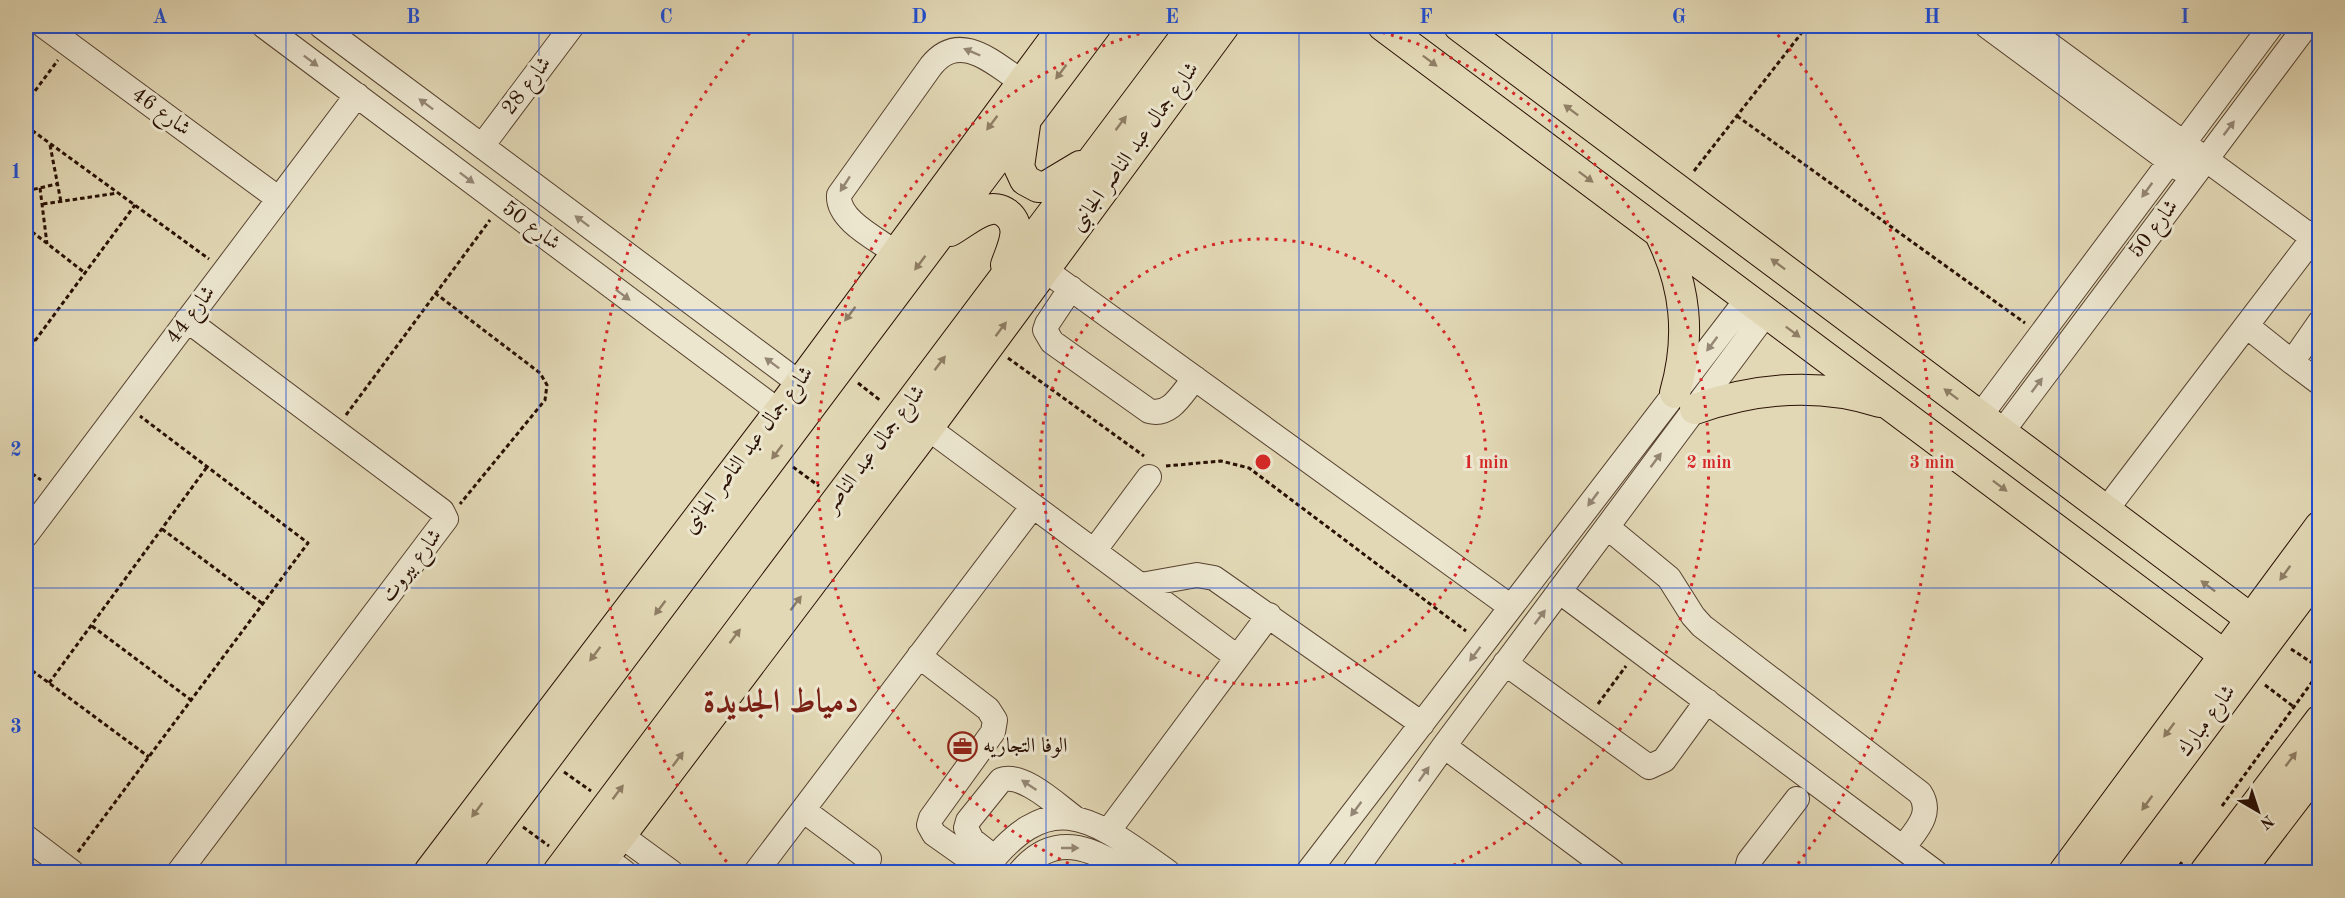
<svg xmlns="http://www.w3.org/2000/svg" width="2345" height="898" viewBox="0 0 2345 898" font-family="'Old Standard TT',Amiri,serif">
<rect width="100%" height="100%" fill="#e2d8b5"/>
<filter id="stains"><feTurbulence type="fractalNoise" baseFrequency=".00333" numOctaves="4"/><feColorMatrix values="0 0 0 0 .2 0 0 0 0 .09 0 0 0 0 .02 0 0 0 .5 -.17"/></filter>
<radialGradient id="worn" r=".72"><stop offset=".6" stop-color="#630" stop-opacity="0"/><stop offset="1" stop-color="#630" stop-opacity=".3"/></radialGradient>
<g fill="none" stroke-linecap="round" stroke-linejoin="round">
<defs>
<path id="minor" d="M44,26L279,199
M264,26L793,422
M321,26L814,394
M1987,26L2180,169
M2024,26L2313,238
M482,146L572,26
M896,253C877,239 837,220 839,195L931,66C960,30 993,63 1022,82
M1045,270L1511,607
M1071,288L1047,324L1045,330L1052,342L1149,411C1171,417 1182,393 1195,378
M2248,327L2292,362L2320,322
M2292,362L2320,383
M1980,416L2271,26
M928,428L1237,657
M2002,432L2306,26
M2106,510L2320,229
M1607,527L1669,578L1693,616L1702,626L1920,793C1934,814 1915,831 1903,848
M26,535L357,95
M1094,551L1149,477
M1141,585L1197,575L1214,578L1422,724
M1559,591L1935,872
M919,656L988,709L995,720L993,732L931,818L929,825L934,834L985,870
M1505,663L1649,767L1664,760L1707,701
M1444,746L1613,872
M803,810L869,859
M608,826L671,872
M1109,830L1269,615
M26,837L72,872
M591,847L624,872
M995,858L972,840L966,828L968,821L1001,780C1023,772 1058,806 1076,819
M179,872L446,519L442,511L187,320
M756,872L1033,506
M983,872C1051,782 1093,819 1168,872
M1020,872C1053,832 1091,846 1127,872
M1308,872L1748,298
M1354,872L1444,746L1767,312
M1746,872L1749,861L1797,799"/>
<path id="major" d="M1383,26L2244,670
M1459,26L2271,634
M1025,125L1019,167L1025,180L1038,187H1045L1080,166
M950,231C961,225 975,213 987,210C993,208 1001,209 1006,213C1024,226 1012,248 1006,265
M1660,234C1686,286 1691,337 1675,393
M1695,409C1755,388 1818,382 1880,402
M429,872L779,412L1064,26
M461,872L1096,26
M558,872L1193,26
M593,872L928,428L1224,26
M2064,872L2320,526
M2095,872L2320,571
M2205,872L2320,720
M2239,872L2320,766"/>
</defs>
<use href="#minor" stroke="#574230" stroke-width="26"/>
<use href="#major" stroke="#291004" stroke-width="32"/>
<path stroke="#291004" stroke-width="3" stroke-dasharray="4.5 3" stroke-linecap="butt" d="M26,103L58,60
M1737,116L2025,323
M26,126L209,259
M50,145L61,202
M1694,171L1807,26
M40,188L47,244
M26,191L57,184
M43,204L118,193
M26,227L85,273
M435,293L540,373L547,385L545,400L460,504
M26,334L35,341
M26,353L135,205
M1008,358L1144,456
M858,383L881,401
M346,415L490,220
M1166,466L1221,461L1249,468L1466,631
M793,467L819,486
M26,469L41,480
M162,529L263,604
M92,626L191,700
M2291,649L2320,668
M26,666L149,757
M49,683L207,467
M2265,685L2294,707
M1598,704L1626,666
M564,772L591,791
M2222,806L2320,671
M523,827L549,846
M78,852L308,543L140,416
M2175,872L2182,862"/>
<use href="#minor" stroke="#ece6cf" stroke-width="24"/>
<use href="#major" stroke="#e2d8b5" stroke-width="30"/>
</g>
<defs><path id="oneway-solid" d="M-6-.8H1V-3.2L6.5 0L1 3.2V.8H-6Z" transform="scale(1.5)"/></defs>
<g fill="#948674">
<use href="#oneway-solid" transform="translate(972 52) rotate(-157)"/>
<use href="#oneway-solid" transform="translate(311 61) rotate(37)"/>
<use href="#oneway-solid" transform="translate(426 104) rotate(-143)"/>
<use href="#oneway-solid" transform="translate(2229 128) rotate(-53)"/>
<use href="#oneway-solid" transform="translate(467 178) rotate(37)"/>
<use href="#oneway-solid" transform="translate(845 184) rotate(123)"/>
<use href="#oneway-solid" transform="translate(2147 190) rotate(126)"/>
<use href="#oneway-solid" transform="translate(582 221) rotate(-143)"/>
<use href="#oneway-solid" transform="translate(623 295) rotate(37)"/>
<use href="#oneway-solid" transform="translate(1712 344) rotate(127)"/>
<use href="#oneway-solid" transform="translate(772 363) rotate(-143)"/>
<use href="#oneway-solid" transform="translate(2037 385) rotate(-53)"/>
<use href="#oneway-solid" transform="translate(1656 460) rotate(-53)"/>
<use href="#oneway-solid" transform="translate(1593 499) rotate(127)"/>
<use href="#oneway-solid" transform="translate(1540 617) rotate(-53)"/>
<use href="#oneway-solid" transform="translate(1475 654) rotate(127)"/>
<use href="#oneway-solid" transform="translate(1424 774) rotate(-55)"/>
<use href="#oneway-solid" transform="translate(1029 785) rotate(-146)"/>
<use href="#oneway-solid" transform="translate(1356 809) rotate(127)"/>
<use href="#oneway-solid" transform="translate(1070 848)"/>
</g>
<g fill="#8f7e65">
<use href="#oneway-solid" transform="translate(1430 61) rotate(37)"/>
<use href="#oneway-solid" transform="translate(1061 72) rotate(127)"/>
<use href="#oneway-solid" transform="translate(1571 110) rotate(-143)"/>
<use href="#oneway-solid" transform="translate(992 123) rotate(127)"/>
<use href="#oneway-solid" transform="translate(1121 123) rotate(-53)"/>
<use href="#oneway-solid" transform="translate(1586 177) rotate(37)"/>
<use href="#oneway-solid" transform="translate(920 263) rotate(127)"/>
<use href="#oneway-solid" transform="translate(1778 264) rotate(-143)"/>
<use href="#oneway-solid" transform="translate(850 314) rotate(127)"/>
<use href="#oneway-solid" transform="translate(1001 329) rotate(-53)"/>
<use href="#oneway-solid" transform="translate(1793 332) rotate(37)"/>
<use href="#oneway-solid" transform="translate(940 363) rotate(-53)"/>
<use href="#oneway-solid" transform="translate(1951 394) rotate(-143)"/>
<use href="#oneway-solid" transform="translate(777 452) rotate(127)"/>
<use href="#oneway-solid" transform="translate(2000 486) rotate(37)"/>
<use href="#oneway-solid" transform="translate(2285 573) rotate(126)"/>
<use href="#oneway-solid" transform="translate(2208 586) rotate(-143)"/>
<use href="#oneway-solid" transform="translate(796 603) rotate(-53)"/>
<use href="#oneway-solid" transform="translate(660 608) rotate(127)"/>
<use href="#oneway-solid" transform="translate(735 636) rotate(-53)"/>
<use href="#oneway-solid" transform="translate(595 654) rotate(127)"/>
<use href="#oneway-solid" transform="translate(2169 730) rotate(127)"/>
<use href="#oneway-solid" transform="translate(678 759) rotate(-53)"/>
<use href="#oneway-solid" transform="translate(2291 759) rotate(-53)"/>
<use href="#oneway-solid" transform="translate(618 792) rotate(-53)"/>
<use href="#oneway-solid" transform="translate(2147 803) rotate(126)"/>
<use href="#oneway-solid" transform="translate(477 810) rotate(127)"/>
</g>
<path fill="none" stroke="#1d4ed8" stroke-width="1.5" stroke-opacity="0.55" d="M286,26V872M539,26V872M793,26V872M1046,26V872M1299,26V872M1552,26V872M1806,26V872M2059,26V872M26,310H2320M26,588H2320"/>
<g fill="none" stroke="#d62828" stroke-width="3" stroke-dasharray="3 6">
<circle cx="1263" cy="462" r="223"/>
<path d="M1085 871A446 446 0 0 1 1170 26M1356 26A446 446 0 0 1 1441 871"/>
<path d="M732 869A669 669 0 0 1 754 28M1772 28A669 669 0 0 1 1794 869"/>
</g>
<defs>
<symbol id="office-ring" viewBox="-11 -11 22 22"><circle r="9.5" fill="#ece6cf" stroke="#8f2418" stroke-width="1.5"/><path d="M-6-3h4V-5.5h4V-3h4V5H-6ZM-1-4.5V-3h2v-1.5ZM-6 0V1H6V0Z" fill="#8f2418"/></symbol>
</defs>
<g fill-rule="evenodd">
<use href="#office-ring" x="946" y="730" width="33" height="33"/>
</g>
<g text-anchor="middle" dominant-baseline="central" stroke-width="6" stroke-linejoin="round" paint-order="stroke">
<g font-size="21" fill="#291004" stroke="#ece6cf">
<text transform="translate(527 86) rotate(-53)">شارع 28</text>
<text transform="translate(161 112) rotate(36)">شارع 46</text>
<text transform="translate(1135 147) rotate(-54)">شارع جمال عبد الناصر الجانبى</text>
<text transform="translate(531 226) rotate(37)">شارع 50</text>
<text transform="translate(2154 229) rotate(-53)">شارع 50</text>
<text transform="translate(191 315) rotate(-53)">شارع 44</text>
<text transform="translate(875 449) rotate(-53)">شارع جمال عبد الناصر</text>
<text transform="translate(748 450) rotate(-53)">شارع جمال عبد الناصر الجانبى</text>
<text transform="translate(412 566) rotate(-53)">شارع بيروت</text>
<text transform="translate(2207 721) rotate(-54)">شارع مبارك</text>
</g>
<g font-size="21" fill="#291004" stroke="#ece6cf" text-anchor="start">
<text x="983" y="746">الوفا التجاريه</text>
</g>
<g font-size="33" font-weight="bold" fill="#7a1f14" stroke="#ece6cf">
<text x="781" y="703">دمياط الجديدة</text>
</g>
</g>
<circle cx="1263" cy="462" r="9" fill="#d62828" stroke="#ece6cf" stroke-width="3"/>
<g font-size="18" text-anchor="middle" font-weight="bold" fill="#d62828" stroke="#ece6cf" stroke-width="6" stroke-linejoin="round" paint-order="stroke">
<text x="1486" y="468">1 min</text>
<text x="1709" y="468">2 min</text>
<text x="1932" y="468">3 min</text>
</g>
<rect width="2345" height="898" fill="none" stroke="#e2d8b5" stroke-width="66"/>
<g transform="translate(2258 811) rotate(141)" stroke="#ece6cf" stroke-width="4.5" paint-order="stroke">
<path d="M0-4.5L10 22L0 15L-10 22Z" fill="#291004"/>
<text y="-9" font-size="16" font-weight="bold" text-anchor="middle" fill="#291004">N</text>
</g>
<rect x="33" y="33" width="2279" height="832" fill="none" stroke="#1d4ed8" stroke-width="2"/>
<g font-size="20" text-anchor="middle" font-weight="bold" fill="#1d4ed8">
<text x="160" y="23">A</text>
<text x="413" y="23">B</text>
<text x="666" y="23">C</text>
<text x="919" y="23">D</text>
<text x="1172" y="23">E</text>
<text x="1426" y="23">F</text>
<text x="1679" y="23">G</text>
<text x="1932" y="23">H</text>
<text x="2185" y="23">I</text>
<text x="16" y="178">1</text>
<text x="16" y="456">2</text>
<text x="16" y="733">3</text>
</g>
<rect width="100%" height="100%" filter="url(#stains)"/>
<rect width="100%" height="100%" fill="url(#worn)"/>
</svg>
